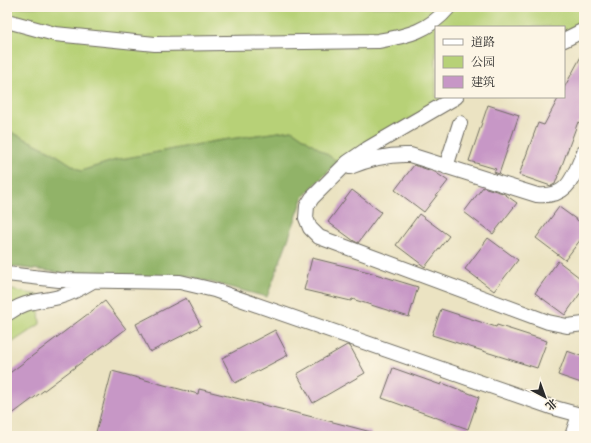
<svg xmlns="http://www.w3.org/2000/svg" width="591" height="443" viewBox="0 0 591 443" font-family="Vollkorn,'Noto Serif SC',serif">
<rect width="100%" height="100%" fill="#fcf5e5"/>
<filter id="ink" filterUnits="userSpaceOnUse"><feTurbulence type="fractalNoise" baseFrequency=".025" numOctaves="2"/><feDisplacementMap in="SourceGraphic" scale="8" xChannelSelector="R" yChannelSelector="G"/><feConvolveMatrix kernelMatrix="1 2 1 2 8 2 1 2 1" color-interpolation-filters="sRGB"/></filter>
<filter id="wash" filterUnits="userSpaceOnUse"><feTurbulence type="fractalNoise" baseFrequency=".012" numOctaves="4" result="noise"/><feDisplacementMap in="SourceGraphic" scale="16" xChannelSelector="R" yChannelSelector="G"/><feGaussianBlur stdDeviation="0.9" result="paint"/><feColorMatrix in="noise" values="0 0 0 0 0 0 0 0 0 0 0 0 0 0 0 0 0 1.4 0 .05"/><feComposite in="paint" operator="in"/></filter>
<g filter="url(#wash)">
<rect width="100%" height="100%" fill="#ebe3c2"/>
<path fill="#b7d177" stroke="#717e51" d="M7,7H584V24L564,32V27H436V97H446L338,162L292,130L216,141L116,160L81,171L52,152L7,130Z
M7,289L38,295L40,324L7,346Z"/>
<path fill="#91b368" stroke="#5e6f4a" d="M7,130L52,152L81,171L116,160L216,141L292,130L338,162L304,196L267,297L187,276L103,278L7,266Z"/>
<g id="blocks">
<path fill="#c797c6" d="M584,51V126L578,122L555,184L551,186L519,175L538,123L544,125L559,97H564V88Z
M488,105L519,115L499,174L494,172L496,169L469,161Z
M414,165L435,172L448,181L424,212L395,190Z
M483,187L503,193L517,203L493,234L464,212Z
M352,190L381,212L358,243L354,241L328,222Z
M559,207L584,225V235L565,260L536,238Z
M419,214L449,236L425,267L396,245Z
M488,238L518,260L494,291L465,269Z
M312,258L369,272L418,287L409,317L352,299L351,301L304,290Z
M558,261L584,281V288L565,315L535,293Z
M186,298L201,326L150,352L136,324Z
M105,301L126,329L7,418V375Z
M441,309L496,327L497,325L547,341L537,368L432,335Z
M275,330L288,355L235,383L222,358Z
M347,345L350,346L365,373L313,403L297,374Z
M567,351L584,357V384L558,375Z
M393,368L441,385L442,383L479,397L468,429L382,398Z
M112,371L198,394L199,389L333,422L371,432V436H95Z"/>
</g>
</g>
<g filter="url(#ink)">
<use href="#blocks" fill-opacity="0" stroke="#6e6b60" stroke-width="1"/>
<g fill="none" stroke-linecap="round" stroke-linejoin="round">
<defs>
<path id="minor" d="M7,21L55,34L155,44L378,41C408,36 429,31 449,7
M564,40L584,30
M456,97L367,149L348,162L312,198L307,206L306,218L310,228L319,237L548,322L567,326L584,324
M350,167C369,159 389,154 410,155L537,195C569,198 573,177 584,152
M446,167L460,123
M7,274L59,280L180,282L214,290L551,407L584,416
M7,314C25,300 39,302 59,297C71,294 83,287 93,281
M572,436L579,415"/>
</defs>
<use href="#minor" stroke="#6e6b60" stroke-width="16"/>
<use href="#minor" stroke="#fff" stroke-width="14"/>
</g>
</g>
<rect width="591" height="443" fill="none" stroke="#fcf5e5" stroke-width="24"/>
<rect x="435" y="26" width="130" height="72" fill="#fcf5e5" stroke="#a8a49b"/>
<rect x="443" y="39" width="20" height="6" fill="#ffffff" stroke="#a8a49b"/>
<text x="471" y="46" font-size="12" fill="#2b2b2b">道路</text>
<rect x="443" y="56" width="20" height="12" fill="#b7d177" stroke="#a8a49b"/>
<text x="471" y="66" font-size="12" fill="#2b2b2b">公园</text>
<rect x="443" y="76" width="20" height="12" fill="#c797c6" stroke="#a8a49b"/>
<text x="471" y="86" font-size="12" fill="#2b2b2b">建筑</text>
<g transform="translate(545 397) rotate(139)" stroke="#fcf5e5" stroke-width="3" paint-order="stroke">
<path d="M0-3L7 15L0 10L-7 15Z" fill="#2b2b2b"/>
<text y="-6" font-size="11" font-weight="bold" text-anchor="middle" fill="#2b2b2b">北</text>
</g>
</svg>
